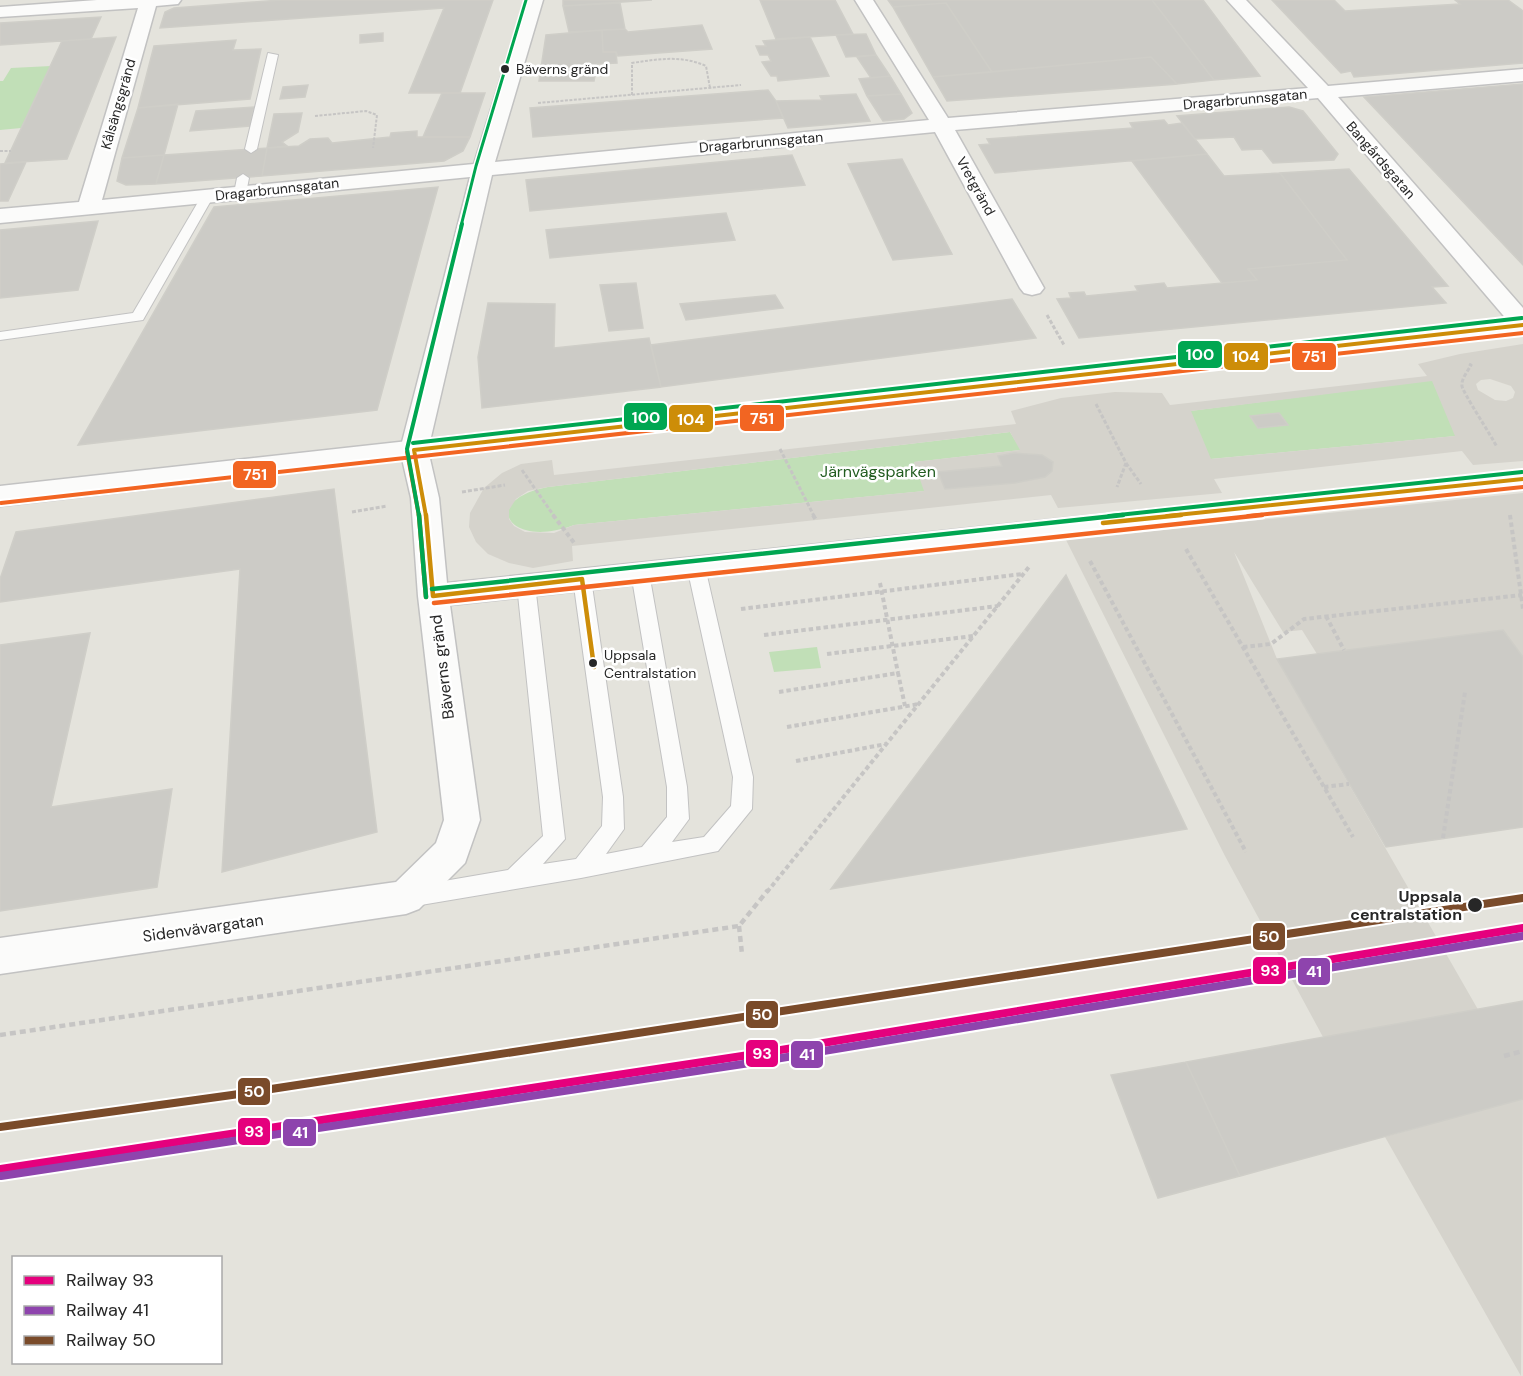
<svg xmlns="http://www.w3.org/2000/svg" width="1523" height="1376" viewBox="0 0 1523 1376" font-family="'DM Sans',sans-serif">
<rect width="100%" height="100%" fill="#e4e3dc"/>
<path fill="#c1dfb7" d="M51,66L21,128L0,130V81H3L11,68Z
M1433,380L1456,436L1210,459L1190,411Z
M1010,432L1021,450L914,462L925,491L574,525C508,550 479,500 548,487Z
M817,647L821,668L774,672L769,652Z"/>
<path fill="#d5d3cc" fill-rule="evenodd" d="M1523,344V461L1473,465L1462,451L1214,479L1222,493L1058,508L1051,495L572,546L573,561L533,568L509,563L488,554L476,542L469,527L470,513L484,488L502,473L521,464L552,460L554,475L1016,424L1011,411L1061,398L1115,392L1162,393L1170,405L1427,376L1418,364L1460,354ZM1490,379L1511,386L1515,392L1513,398L1506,401L1495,400L1478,390L1476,384L1481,380ZM1432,381L1455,436L1211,459L1191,411ZM1010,432L1020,450L914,462L924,491L574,525L554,533L525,532L514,526L509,519V510L516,499L528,491L548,487ZM1014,453L1042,455L1053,462L1052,471L1045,477L1002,466L998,456Z
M1523,493V657L1503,630L1317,654L1302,630L1283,632L1234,552L1277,659L1523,1088L1521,1376L1385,1137L1449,1119L1348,1033L1323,1037L1225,856L1066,540Z"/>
<path fill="#cccbc6" stroke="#cfcec8" stroke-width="1.5" d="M281,0H493L460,93H409L444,8L160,28L165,12L174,8Z
M563,0H652L563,6Z
M760,0H835L853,34L776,39Z
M888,0H1152L1214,80L1177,84L1151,57L992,72L946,3L893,7Z
M1152,0H1203L1260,76L1214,80Z
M1272,0H1334L1345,11L1460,4L1455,0H1508L1523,11V63L1354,77L1351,71L1341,73Z
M620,3L625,29L569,32L563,6Z
M946,3L992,72L933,77L893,7Z
M101,17L91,39L0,45V23Z
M702,25L712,49L618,56L616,52H603L602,30L625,29L628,32Z
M602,30L603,52H616L617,63L597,64L594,81H539L546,35Z
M383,33V41L360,43V35Z
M866,34L876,55L846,57L836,35Z
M116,37L67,159L5,163L62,41Z
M810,37L829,76L778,81L777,76H771L762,62L771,61L768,55H760L756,46H766L763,41Z
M236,40L233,50L261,49L250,99L138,108L154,46Z
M876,55L890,76L871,78L857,57Z
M1151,57L1177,84L947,101L933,77Z
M890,76L901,94L867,96L859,79Z
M1523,84V265L1364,97Z
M308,85L305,97L280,99L283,87Z
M768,90L776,101L783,118L533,137L530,108Z
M442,93H485L470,137H423Z
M856,94L870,121L788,128L776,101L822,100L820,96Z
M901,94L912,113L904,119L883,121L867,96Z
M178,104L164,155L122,158L138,108Z
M254,107L250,126L190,131L196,111Z
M1289,107L1303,111L1338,154L1334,160L1273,163L1262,149L1242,150L1234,137L1195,139L1177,116Z
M302,113L298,132L282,142L287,146L267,148L274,114Z
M1164,120L1168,125L1182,123L1207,154L995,173L979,145L990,144L987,139L1133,128L1130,123Z
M417,131V137H470L463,151L444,161L262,176L267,148L299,146L310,139L328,138L332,143L390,137L391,133Z
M267,148L262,176L156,184L164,155Z
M1207,154L1224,176L1280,173L1347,260L1248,269L1257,280L1222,283L1132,161Z
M164,155L156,184L126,185L117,181L122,158Z
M792,155L805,185L530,211L526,180Z
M902,159L952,254L893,260L848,164Z
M26,162L8,201H0V164Z
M1349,169L1448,286L1432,287L1446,303L1079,338L1057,299L1071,298L1069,293L1084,292L1086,296L1138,291L1135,286L1164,283L1167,288L1257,280L1248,269L1347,260L1280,173Z
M438,187L377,410L78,445L214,207Z
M726,213L735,240L550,258L546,230Z
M98,221L78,290L0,298V230Z
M636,283L643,328L609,331L600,285Z
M775,295L783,308L686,320L680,304Z
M1012,299L1036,338L661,387L651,345Z
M488,303L555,304L554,348L649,338L661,387L482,408L478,357Z
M1279,413L1288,425L1258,428L1250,416Z
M1014,453L1042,455L1053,462L1052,471L1045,477L1015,483L945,489L938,472L1002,466L998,456Z
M334,489L377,832L222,872L240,569L0,602V579L16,532Z
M1066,575L1187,829L831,889L1008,652Z
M1503,630L1523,657V827L1386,847L1277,659Z
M90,633L51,807L172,789L157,887L0,911V645Z
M1523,1001V1099L1240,1176L1186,1062Z
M1186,1062L1240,1176L1158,1198L1111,1075Z"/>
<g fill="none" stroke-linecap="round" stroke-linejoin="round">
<defs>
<path id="service" d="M268,53L278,55L257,149L251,153L245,149Z
M243,174L249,178L246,193L240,197L234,193L237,178Z
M207,193L213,197L143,320L0,340V332L133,313L201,197Z
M696,561L702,563L705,567L753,777L752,809L718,851L581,878L409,907L401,904L398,897L401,890L409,887L508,870L543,836L517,585L520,580H532L535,585L565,839L543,864L576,859L602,826L603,797L573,579L576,574H588L591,579L623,797L624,829L606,854L642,847L667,817V787L631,573L634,569H646L649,573L687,787L689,819L672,842L704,837L731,806L733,777L687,567L690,563Z"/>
<path id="minor" d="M97,0H181L178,4L156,6L102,200L474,164L525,0H543L495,162L929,120L855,0H873L948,118L1308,88L1227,0H1246L1328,86L1523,69V81L1338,97L1523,308V330L1514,328L1318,98L955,130L1044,288L1040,293L1032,295L1024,293L1020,288L935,132L492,175L428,450L439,498L447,583L1523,470V488L450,605L480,820L465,863L419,909L406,914L0,974V938L396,882L436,843L444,820L418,596L411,498L400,450L470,177L0,223V209L79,202L138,8L0,17V7Z"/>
<path id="secondary" d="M1523,318V332L0,506V486Z"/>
</defs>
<use href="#service" stroke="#c2c2c2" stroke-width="2"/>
<use href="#minor" stroke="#c2c2c2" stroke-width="3"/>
<use href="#secondary" stroke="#c2c2c2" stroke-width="3"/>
<path stroke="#c6c5c4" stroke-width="2" stroke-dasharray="3 1.5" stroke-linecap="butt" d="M632,95V63C658,59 682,55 706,66L710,88
M538,103L741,85
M315,116L366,111L377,115L373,148
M0,151H11"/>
<path stroke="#c6c5c4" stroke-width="3" stroke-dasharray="4 2" stroke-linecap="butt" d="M1047,315L1064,345
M1469,364L1471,365C1468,371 1461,379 1462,386C1462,391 1492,437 1497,447
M1096,404L1126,463L1117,487
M780,449L814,516
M1126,463L1141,484
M522,470L554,516
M462,492L505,485
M352,512L387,506"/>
<path stroke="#c6c5c4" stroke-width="4" stroke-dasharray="4.5 3" stroke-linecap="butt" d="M553,515L575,544
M813,515L816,520
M1510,515L1523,609
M1186,549L1353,837
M1090,561L1246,852
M880,583L898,673
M741,609L1022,574
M1326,616L1344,650
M764,635L998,606
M1243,647L1271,644L1304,619L1522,595
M827,654L973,636
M779,692L898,673L905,706
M787,727L919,704
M796,761L886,744
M1324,787L1349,784
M1443,838L1465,692
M767,892L1029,567"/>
<path stroke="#c6c5c4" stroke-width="4.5" stroke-dasharray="6 4" stroke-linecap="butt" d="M739,926L742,954
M0,1035L739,926L768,890
M1504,1056L1523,1051"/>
<use href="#service" fill="#fbfbfa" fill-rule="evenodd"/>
<use href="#minor" fill="#fbfbfa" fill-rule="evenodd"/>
<use href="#secondary" fill="#fbfbfa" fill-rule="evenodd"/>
<defs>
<path id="bus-1-far1" d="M414,450L1523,325
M414,450L426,516
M1167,516L1523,479"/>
<path id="bus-1" d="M426,515L433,596
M1103,523L1181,515
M582,579L594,667
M433,596L582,579"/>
<path id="bus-2-far1" d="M407,452L419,516
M1,503L1523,333
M1248,516L1523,487"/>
<path id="bus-2" d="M419,515L426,597
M434,603L1262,515"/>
<path id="bus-3-far2" d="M461,226L476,166L526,0"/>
<path id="bus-3-far1" d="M413,443L1522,318
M419,516L407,449L462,224
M1109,516L1522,472"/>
<path id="bus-3" d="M419,515L426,597
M432,589L1123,515"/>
</defs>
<use href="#bus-1-far1" stroke="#fff" stroke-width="8"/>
<use href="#bus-1" stroke="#fff" stroke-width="9"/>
<use href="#bus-2-far1" stroke="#fff" stroke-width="8"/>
<use href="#bus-2" stroke="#fff" stroke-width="9"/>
<use href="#bus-3-far2" stroke="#fff" stroke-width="6"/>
<use href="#bus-3-far1" stroke="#fff" stroke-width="8"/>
<use href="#bus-3" stroke="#fff" stroke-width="9"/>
<use href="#bus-1-far1" stroke="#cd8d08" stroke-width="4"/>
<use href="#bus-1" stroke="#cd8d08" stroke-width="4.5"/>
<use href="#bus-2-far1" stroke="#f26522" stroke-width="4"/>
<use href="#bus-2" stroke="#f26522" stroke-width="4.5"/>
<use href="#bus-3-far2" stroke="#00a651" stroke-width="3"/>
<use href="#bus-3-far1" stroke="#00a651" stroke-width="4"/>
<use href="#bus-3" stroke="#00a651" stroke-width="4.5"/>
<defs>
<path id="rail-1" d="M0,1169L762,1053L1523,928"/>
<path id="rail-2" d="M1,1176L763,1061L1523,936"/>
<path id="rail-3" d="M0,1127L232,1095L1523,898"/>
</defs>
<use href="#rail-1" stroke="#fff" stroke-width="12"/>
<use href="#rail-2" stroke="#fff" stroke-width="12"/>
<use href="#rail-3" stroke="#fff" stroke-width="12"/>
<use href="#rail-1" stroke="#e5007d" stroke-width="8"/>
<use href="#rail-2" stroke="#8e44ad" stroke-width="8"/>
<use href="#rail-3" stroke="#7a4b2a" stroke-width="8"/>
</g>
<g fill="#272727" stroke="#fff" stroke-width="2">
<circle cx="505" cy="69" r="5"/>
<circle cx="593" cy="663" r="5"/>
<circle cx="1475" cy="905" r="8"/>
</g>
<g text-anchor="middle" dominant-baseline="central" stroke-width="5" stroke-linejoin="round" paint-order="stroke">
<g font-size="14" fill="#272727" stroke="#fff" text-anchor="start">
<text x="516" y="69">Bäverns gränd</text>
<text x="604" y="655">Uppsala<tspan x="604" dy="18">Centralstation</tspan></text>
</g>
<g font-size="14" fill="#272727" stroke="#fff">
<text transform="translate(1245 99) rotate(-5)">Dragarbrunnsgatan</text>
<text transform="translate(118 104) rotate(-74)">Kålsängsgränd</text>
<text transform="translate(761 142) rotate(-5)">Dragarbrunnsgatan</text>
<text transform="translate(1381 160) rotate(49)">Bangårdsgatan</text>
<text transform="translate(976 186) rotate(61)">Vretgränd</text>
<text transform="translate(277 189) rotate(-6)">Dragarbrunnsgatan</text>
</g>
<g font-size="16" fill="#215c1f" stroke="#fff">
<text x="878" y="471">Järnvägsparken</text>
</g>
<g font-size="16" fill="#272727" stroke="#fff">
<text transform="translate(442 667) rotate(-97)">Bäverns gränd</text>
<text transform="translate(203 928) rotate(-8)">Sidenvävargatan</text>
</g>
<g font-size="16" font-weight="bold" fill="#272727" stroke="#fff" text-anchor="end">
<text x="1462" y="896">Uppsala<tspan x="1462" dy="18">centralstation</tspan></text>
</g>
</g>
<g stroke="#fff" stroke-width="2">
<rect x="1177" y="340" width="46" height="29" rx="6" fill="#00a651"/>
<rect x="1223" y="342" width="46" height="29" rx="6" fill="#cd8d08"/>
<rect x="1291" y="342" width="46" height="29" rx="6" fill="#f26522"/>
<rect x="623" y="402" width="45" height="29" rx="6" fill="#00a651"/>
<rect x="739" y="404" width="46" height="28" rx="6" fill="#f26522"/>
<rect x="668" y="404" width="46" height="29" rx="6" fill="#cd8d08"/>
<rect x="232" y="460" width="45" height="29" rx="6" fill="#f26522"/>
<rect x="1252" y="922" width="34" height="29" rx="6" fill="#7a4b2a"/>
<rect x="1252" y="956" width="35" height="29" rx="6" fill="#e5007d"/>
<rect x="1297" y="957" width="34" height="29" rx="6" fill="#8e44ad"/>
<rect x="745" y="1000" width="34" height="29" rx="6" fill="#7a4b2a"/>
<rect x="745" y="1039" width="34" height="29" rx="6" fill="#e5007d"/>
<rect x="790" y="1040" width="34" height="29" rx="6" fill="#8e44ad"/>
<rect x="237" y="1077" width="34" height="29" rx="6" fill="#7a4b2a"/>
<rect x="237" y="1117" width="34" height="29" rx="6" fill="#e5007d"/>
<rect x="282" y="1118" width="35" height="29" rx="6" fill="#8e44ad"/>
</g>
<g font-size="16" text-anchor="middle" font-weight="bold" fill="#fff">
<text x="1200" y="360">100</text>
<text x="1246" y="362">104</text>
<text x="1314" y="362">751</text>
<text x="646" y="423">100</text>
<text x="762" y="424">751</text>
<text x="691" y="425">104</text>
<text x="255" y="480">751</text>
<text x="1269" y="942">50</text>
<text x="1270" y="976">93</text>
<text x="1314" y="977">41</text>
<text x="762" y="1020">50</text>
<text x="762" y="1059">93</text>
<text x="807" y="1060">41</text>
<text x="254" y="1097">50</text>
<text x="254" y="1137">93</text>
<text x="300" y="1138">41</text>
</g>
<rect x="12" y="1256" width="210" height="108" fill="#ffffff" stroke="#a9a9a9" stroke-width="1.5"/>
<rect x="24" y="1276" width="30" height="9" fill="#e5007d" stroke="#a9a9a9" stroke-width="1.5"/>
<text x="66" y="1286" font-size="18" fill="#272727">Railway 93</text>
<rect x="24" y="1306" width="30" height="9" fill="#8e44ad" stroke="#a9a9a9" stroke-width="1.5"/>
<text x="66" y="1316" font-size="18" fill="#272727">Railway 41</text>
<rect x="24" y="1336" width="30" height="9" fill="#7a4b2a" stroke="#a9a9a9" stroke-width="1.5"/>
<text x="66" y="1346" font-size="18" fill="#272727">Railway 50</text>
</svg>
